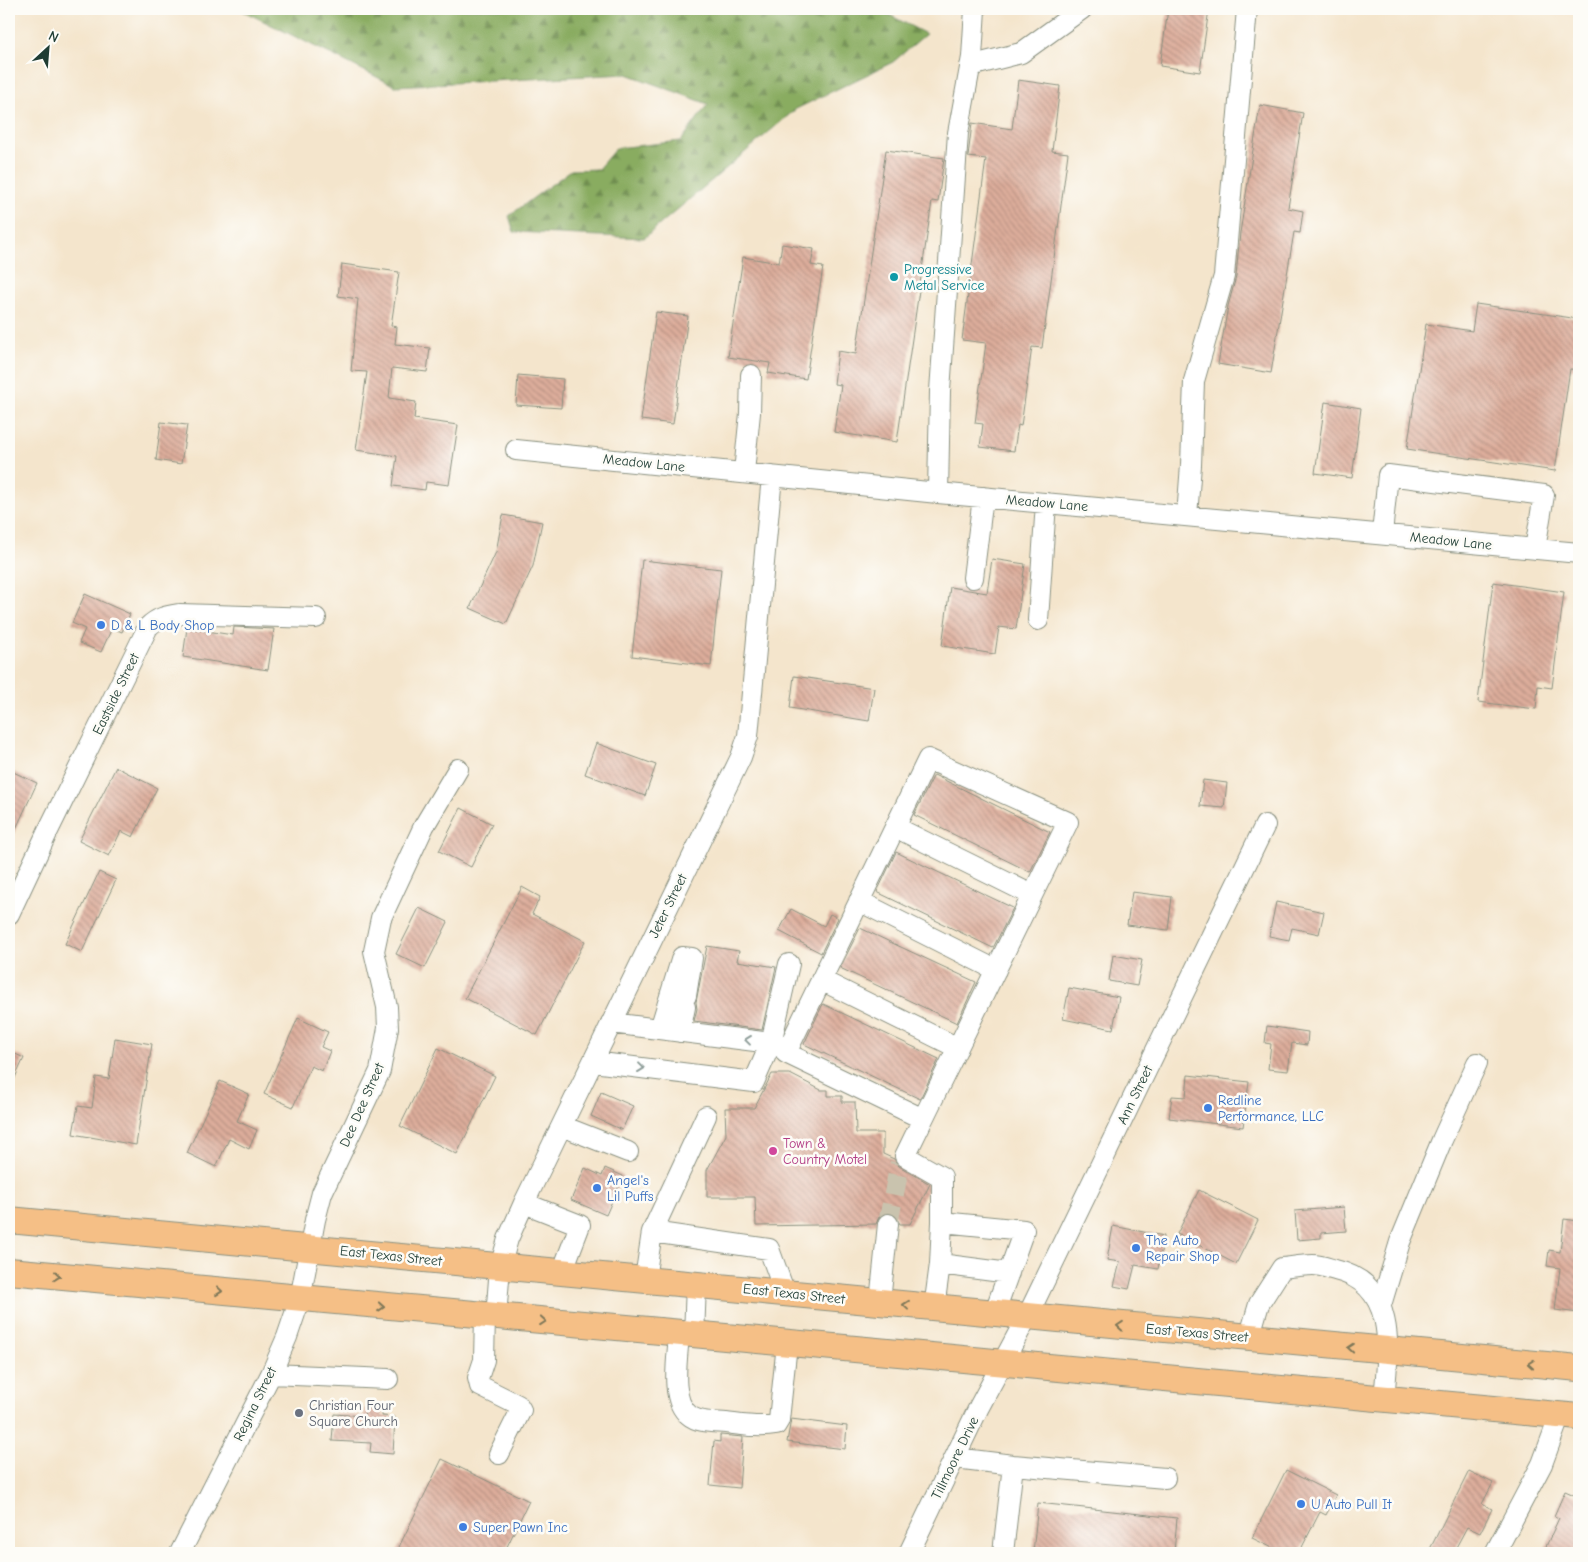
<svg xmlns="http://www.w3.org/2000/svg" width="1588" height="1562" viewBox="0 0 1588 1562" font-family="'Comic Neue',sans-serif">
<defs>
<pattern id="forest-firs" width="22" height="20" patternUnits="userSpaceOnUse" patternTransform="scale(1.25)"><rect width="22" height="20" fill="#89ac60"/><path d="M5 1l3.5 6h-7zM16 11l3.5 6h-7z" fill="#6f8d50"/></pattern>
<pattern id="building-back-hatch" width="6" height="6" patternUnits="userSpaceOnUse" patternTransform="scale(1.25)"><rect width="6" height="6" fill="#ddad9b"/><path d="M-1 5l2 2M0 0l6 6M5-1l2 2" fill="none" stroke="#b38e7f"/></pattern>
</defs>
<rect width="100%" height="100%" fill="#fdfcf7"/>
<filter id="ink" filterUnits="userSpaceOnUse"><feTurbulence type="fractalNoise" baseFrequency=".02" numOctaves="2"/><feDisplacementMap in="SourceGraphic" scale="10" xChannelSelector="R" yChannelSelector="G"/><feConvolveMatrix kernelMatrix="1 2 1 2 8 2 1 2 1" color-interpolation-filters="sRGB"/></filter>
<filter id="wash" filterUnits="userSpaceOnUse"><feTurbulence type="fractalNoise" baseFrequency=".0096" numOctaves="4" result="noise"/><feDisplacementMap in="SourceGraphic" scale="20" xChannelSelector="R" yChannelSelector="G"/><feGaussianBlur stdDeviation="1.12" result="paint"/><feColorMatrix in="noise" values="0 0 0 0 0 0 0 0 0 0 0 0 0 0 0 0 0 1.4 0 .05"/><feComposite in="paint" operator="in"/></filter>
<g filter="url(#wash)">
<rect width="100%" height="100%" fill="#f4e5cc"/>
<path fill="url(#forest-firs)" stroke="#54744a" d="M239,9H878L926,34L893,62L796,109L644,238L514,232L509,216L571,170L598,169L616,148L681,141L708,104L627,74L395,86Z"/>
<g id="blocks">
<path fill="url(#building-back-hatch)" d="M1168,9H1209L1200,72L1160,66Z
M1018,80L1060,86L1052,151L1068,153L1042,348L1032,347L1021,426L1018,425L1014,451L980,447L983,424L975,423L986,343L962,340L986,159L968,157L972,123L1012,129Z
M1260,105L1303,113L1288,208L1303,211L1300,233L1294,232L1271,373L1218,364L1228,306L1236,277L1240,233Z
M886,150L944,158L938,202L932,201L897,442L834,432L841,385L834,384L838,351L856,354Z
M782,244L814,249L811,265L823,267L806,379L768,373L770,363L728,357L743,257L779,263Z
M342,264L399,272L391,326L397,327L395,344L430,348L427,372L392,368L389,398L416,402L414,419L458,425L449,485L426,482L425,490L393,486L397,456L356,450L367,372L351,371L358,299L338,296Z
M1476,304L1579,319V370L1570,369L1555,471L1407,449L1426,324L1472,331Z
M656,312L688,316L673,424L641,420Z
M518,375L563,379L561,408L516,405Z
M1325,402L1361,408L1352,478L1315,473Z
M161,422L187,425L181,464L156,460Z
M503,515L542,522L533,566L506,624L470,608L496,552Z
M992,559L1025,564L1016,629L999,627L995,654L942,646L950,587L987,593Z
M642,560L721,569L711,666L632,656Z
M1493,582L1564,592L1552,688L1538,686L1536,709L1478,702Z
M85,594L130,614L122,632L112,628L101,652L79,643L85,629L72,623Z
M234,627L274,629L268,670L183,657L187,628L233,635Z
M794,676L874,688L869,721L790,708Z
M596,743L656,765L645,796L585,774Z
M116,767L157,788L133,837L121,831L109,856L79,841Z
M9,770L37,783L9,844Z
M934,775L1050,832L1030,872L914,815Z
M1203,780L1227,783L1224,808L1200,806Z
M461,808L492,824L471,867L439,851Z
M896,852L1013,908L993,948L877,892Z
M99,872L116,880L82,952L65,944Z
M522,887L540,897L532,914L585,941L537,1035L465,998Z
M1132,892L1172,897L1168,930L1127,925Z
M1276,902L1324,912L1319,934L1292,928L1289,940L1269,936Z
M419,908L448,922L425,968L396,954Z
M791,909L824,926L830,914L838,918L821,953L779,931Z
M860,928L976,982L957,1023L840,968Z
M707,946L739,951L737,961L776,967L762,1030L694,1021L697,1009L696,1002Z
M1113,955L1142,960L1137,986L1109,981Z
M1069,988L1119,997L1113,1029L1063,1019Z
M823,1004L939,1059L920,1099L804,1044Z
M298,1018L328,1032L321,1047L330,1051L322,1071L311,1066L293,1107L264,1094Z
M1267,1026L1308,1032L1307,1045L1292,1043L1288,1071L1268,1069L1271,1044L1265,1043Z
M115,1038L152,1044L136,1145L73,1134L78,1106L92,1108L96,1077L109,1079Z
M438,1048L495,1076L457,1154L400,1126Z
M9,1051L24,1058L9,1091Z
M772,1074H790L821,1090H828V1096H842V1102H855L856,1133H883V1154L894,1159L899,1166L930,1184L910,1224H900L895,1215L889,1212L884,1213L879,1217L876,1224L756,1226L755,1197H707V1170L726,1135L725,1108H754Z
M1188,1075L1249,1082L1243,1127L1169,1118L1172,1096L1186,1097Z
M220,1081L249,1094L237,1121L257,1130L249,1149L229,1139L216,1167L187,1153Z
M601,1092L633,1106L622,1130L591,1116Z
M585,1168L602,1176L605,1168L623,1176L606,1215L571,1200Z
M1199,1190L1258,1220L1236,1264L1177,1234Z
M1344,1207L1346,1231L1321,1233V1238L1297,1240L1295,1211Z
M1564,1219L1579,1221V1313L1555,1310L1560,1268L1547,1266L1549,1250L1560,1252Z
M1113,1226L1164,1236L1158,1269L1135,1265L1129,1289L1114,1286L1120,1262L1107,1260Z
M365,1408L383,1409L382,1416L395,1417L393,1454L370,1452L371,1443L332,1441L334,1414L364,1416Z
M791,1419L847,1426L845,1449L787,1442Z
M720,1435L743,1437L739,1488L710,1485L714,1441L720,1442Z
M442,1459L529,1501L504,1553H396Z
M1286,1470L1336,1495L1326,1515L1320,1512L1299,1553H1283L1252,1538Z
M1469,1471L1493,1483L1482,1504L1492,1509L1480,1533L1467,1527L1453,1553H1428Z
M1565,1491L1579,1497V1553H1543L1559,1518L1554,1516Z
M1038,1503L1177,1518L1174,1553H1033Z"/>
</g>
</g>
<g filter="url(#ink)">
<use href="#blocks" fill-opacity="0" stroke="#8a9180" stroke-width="1"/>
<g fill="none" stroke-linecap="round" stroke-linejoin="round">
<path stroke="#c9c3ae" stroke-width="20" stroke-dasharray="20 10" stroke-linecap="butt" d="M888,1224L900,1163"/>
<defs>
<path id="minor" d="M970,66L1021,53L1082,9
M516,450L938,493L1579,553
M744,472L750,413L751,375
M938,493L940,391L958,133L972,57L975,9
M1187,516L1191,465L1194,381L1224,276L1247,9
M1382,534L1388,475L1544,495L1535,549
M973,578L983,497
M1038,620L1046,503
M895,827L1032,895
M859,901L996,970
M9,914L48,831L148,627C158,617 167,616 180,614L316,618
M821,980L958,1048
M660,1029L682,957L692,958L686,996
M680,1032L685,1007
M771,1043L789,964
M593,1062L754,1082L771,1043L611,1023
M706,1116L652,1232L769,1249L785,1293
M923,1119L786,1053L928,759L1068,822L923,1119L905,1156L942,1177V1222L1024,1230L994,1314
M562,1126L628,1152
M524,1203L580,1225L562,1272
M942,1222L940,1264L1009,1273
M645,1279L652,1232
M880,1302L888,1224
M1381,1305L1400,1242L1442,1140L1477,1063
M934,1308L940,1264
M485,1316L484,1360L478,1378L480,1386L518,1405L521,1410L499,1454
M496,1317L500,1267L508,1239L524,1203L741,757L748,736L772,476
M679,1334C678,1356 669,1400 689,1415C698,1423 715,1422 726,1423C743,1425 759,1428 776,1425L779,1420L787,1344
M694,1336L696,1284
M1249,1338L1259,1304L1282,1268C1292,1267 1303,1265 1313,1265C1320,1265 1328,1268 1335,1270C1397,1284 1389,1349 1384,1398
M271,1374L388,1379
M955,1458L1013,1465L1165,1478
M180,1553L271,1374L287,1337L300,1299L315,1220L322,1193L380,1071L388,1028L387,1007L374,951L381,918L424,826L458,769
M909,1553L979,1407L1027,1317L1265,825
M1003,1553L1013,1465
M1495,1553L1542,1464L1560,1415"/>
<path id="major" d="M9,1220L1579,1368
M9,1271C532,1322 1056,1365 1579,1417"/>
</defs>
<use href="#minor" stroke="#8a9180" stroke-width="22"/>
<use href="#major" stroke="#8a9180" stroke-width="28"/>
<use href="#minor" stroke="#fff" stroke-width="20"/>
<use href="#major" stroke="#f5bf86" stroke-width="26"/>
</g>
<defs><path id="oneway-chevron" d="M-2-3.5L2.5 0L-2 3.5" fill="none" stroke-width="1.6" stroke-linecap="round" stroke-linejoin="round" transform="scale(1.25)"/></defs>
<g stroke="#8f9e9a">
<use href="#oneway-chevron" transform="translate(748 1040) rotate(-173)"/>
<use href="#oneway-chevron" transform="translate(641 1068) rotate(7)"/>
</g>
<g stroke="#7f7859">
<use href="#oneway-chevron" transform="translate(57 1276) rotate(6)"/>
<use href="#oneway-chevron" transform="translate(219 1291) rotate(6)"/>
<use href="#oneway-chevron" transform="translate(906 1305) rotate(-174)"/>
<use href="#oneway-chevron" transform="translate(381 1307) rotate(5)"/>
<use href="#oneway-chevron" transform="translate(543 1321) rotate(5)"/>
<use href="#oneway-chevron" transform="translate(1120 1326) rotate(-175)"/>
<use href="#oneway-chevron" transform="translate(1351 1348) rotate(-175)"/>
<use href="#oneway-chevron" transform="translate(1531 1364) rotate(-175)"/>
</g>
</g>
<circle fill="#0f9aa8" stroke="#fdfcf7" stroke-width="2" cx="894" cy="277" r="5"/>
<g fill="#3f7fe0" stroke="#fdfcf7" stroke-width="2">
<circle cx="101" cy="625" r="5"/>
<circle cx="1208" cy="1108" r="5"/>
<circle cx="597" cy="1188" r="5"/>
<circle cx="1136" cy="1248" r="5"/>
<circle cx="1301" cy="1504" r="5"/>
<circle cx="463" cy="1527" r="5"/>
</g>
<circle fill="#d1479c" stroke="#fdfcf7" stroke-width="2" cx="773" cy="1151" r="5"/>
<circle fill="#6b7280" stroke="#fdfcf7" stroke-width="2" cx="299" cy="1413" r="5"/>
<g text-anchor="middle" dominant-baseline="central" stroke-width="5" stroke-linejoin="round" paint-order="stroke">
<g font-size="14" fill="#0d838f" stroke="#fdfcf7" text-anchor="start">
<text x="904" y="269">Progressive<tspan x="904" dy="16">Metal Service</tspan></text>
</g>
<g font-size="14" fill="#1f3d34" stroke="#fdfcf7">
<text transform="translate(644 463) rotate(6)">Meadow Lane</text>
<text transform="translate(1047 503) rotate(5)">Meadow Lane</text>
<text transform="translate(1451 541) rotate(6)">Meadow Lane</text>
<text transform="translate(116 694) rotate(-64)">Eastside Street</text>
<text transform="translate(668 906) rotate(-64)">Jeter Street</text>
<text transform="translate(1135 1095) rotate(-64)">Ann Street</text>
<text transform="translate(362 1105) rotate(-66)">Dee Dee Street</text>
<text transform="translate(391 1256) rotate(6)">East Texas Street</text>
<text transform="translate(794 1294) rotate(6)">East Texas Street</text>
<text transform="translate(1197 1333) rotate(5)">East Texas Street</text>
<text transform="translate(255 1404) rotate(-64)">Regina Street</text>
<text transform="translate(955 1458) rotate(-64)">Tillmoore Drive</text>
</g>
<g font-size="14" fill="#366cbe" stroke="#fdfcf7" text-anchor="start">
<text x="111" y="625">D &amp; L Body Shop</text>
<text x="1218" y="1100">Redline<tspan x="1218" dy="16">Performance, LLC</tspan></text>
<text x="607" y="1180">Angel's<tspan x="607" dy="16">Lil Puffs</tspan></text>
<text x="1146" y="1240">The Auto<tspan x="1146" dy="16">Repair Shop</tspan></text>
<text x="1311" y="1504">U Auto Pull It</text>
<text x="473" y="1527">Super Pawn Inc</text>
</g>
<g font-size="14" fill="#b23c85" stroke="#fdfcf7" text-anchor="start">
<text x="783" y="1143">Town &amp;<tspan x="783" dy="16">Country Motel</tspan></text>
</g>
<g font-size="14" fill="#5b616d" stroke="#fdfcf7" text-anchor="start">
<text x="309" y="1405">Christian Four<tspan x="309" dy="16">Square Church</tspan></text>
</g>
</g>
<rect width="1588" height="1562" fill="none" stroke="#fdfcf7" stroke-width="30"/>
<g transform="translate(48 48) rotate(26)" stroke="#fdfcf7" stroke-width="4" paint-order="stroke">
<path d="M0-4L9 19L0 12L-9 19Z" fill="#1f3d34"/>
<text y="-8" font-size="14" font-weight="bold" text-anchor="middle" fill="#1f3d34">N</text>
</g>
</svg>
